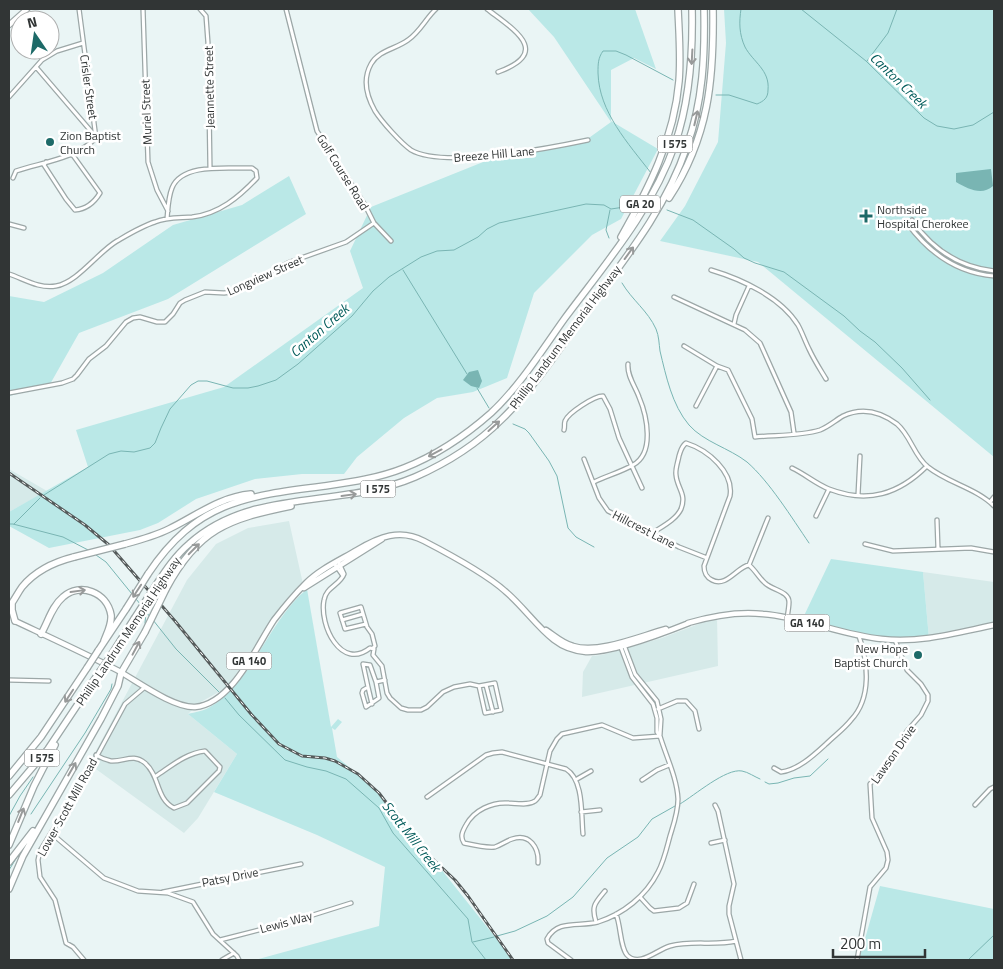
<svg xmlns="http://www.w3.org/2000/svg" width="1003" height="969" viewBox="0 0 1003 969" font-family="'Titillium Web',sans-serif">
<rect width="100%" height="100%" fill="#eaf5f5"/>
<path fill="#d6eae9" d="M9,469L47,491L9,512Z
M289,521L303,584L292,593L268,624L246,660L226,688L199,703L188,714L237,754L198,818L184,833L89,764L187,580L216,544L248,528Z
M923,572L994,582V623L954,635L929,639Z
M717,617L718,666L582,697L583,672L592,656L602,655L662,638Z"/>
<path fill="#bae8e7" d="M528,9H635L656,69L634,58L611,70V121L658,149L621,219L592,235L534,293L507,378L473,392L437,398L404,418L357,457L344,474H302L255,479L196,499L158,523L140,530L49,548L9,526V512L88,467L76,430L224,387L363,288L350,251L371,207L508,152L586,140L611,122L554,37Z
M724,9H994V457L758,262L660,241L685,206L718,142L726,43Z
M289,176L306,214L168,299L79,333L49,386L9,396V296L44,302L103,273L173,225L242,205Z
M831,559L923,572L929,639L909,643L892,642L859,636L851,631L802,620Z
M307,589L331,727L338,719L342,722L335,730L332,728L337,757L382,795L499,942L513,960H255L379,926L385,867L317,835L214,792L237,754L188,714C195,712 204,711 210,707C253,682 268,621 307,589Z
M880,886L994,909V960H859Z"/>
<path fill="#79b5b3" d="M991,169L993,186C982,196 968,189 956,182V173Z
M478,370L482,381L479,388L471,386L463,380L469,372Z"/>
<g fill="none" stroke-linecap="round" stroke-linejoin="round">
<path stroke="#79b5b3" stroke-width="1" d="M801,9L866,61L924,118L937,126L954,129L973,125L994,112
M867,61L888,33L897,9
M716,95H729L757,104C764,101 768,98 768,90C770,70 753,62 745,47C739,34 739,22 741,9
M651,173C628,143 599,112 598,73C598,64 598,58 603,51H616L626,55L673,80
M667,210L693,220L734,249L744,258L755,263L784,272L844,316L860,331L875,342L902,368L930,400
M609,238L606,230L610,210
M403,270L467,374
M622,283C632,300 648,311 656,329C659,336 659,344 660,351C666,376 672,405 689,425C704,442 729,448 747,462C769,481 792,518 809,543
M477,388L489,408
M513,424L525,429L529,433L549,461L557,476L568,528L576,537L594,547
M44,495L109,454L121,451L134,452L150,448L155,443L161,428L170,409L191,385L198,381H207L233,388H248L258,386L276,380L298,364L352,316L373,291L389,277L421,257L437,251L454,250L478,237L487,229L499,223L586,204L604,205L611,209L631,206
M9,524H13L63,537L90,551
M14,524L40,498
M96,555L106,562L132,594
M136,599L141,605
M144,609L150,617
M153,620L176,649L219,692
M145,623L146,612
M225,698L239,715L285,760L307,767L326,771L346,779L379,808L393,833L468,919L472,942L486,960
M765,782L769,784L778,783L794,778L810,776L828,759
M680,804C695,795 726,768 742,771C748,772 755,777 760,779
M31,814L85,733L111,689L112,684
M9,816L20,796L33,777
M9,870L17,857
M497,936L515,931L547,916L573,897L607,858L638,837L652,819L675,806
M473,942L494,937
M968,960L994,935"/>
<defs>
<path id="street" d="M143,9L148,162L157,190L168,211
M200,9L206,16L208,43L210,168
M286,9L317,131L365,205L374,223L391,241
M436,9C426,18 420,32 408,40C396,49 379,50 371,64C362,80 367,97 375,111C382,122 401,143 411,150C443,169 550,148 588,140
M487,9C513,29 553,52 498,72
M36,67L96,137
M9,97L42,60L57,51L83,43
M46,162L44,165L66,199L75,210C87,209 94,203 100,193L72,154
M13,178L16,171C43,162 75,159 96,138L79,9
M912,220C932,249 959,267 994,271
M907,223C929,253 957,273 994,276
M9,224L24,228
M711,270C741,279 781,297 798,325C802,332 805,341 809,349C814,360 820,369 826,379
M9,274C24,279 39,289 56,286C78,282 98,252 117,241C129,234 142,226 155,222C166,217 180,218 192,217C219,214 239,197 257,178L256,171L252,168C230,169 182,162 172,188C168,198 168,209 167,219
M674,297L745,330L760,343L791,412L794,433
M734,324L736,315L749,286
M684,346L717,366L728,370L752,419L755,437C775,435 801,436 820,430C828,427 836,420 843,416C862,407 881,412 897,424C911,436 914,456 928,467C948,483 976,488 994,506
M9,393L62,383L73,379L77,375L89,359L106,346L126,322L133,318L140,317L157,322H165L173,314L180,303L185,300L205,292L224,293L232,292L290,262L346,242L374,223
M696,406L717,366
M564,430C565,427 564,424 565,421C568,413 594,396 603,396L610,409L619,438L642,488
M584,459L599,498L608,511L679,547L707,558
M792,468C805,474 816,484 829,489C868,504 899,494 927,466
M594,482C606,476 621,472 633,465C655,453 647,416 639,397C635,386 627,376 628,364
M858,495L860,456
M990,502L994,497
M816,516L829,489
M937,520L938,549
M651,534C661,527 676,520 681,509C687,494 677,488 676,475C675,469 678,462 679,456C681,450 681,447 686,443C708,450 734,472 730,496L704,566C704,573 706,577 712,580C726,588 737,567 749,565L768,518
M865,544L893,551L971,548L994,552
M338,561L344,574C340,585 326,587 324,600C319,625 341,671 370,648L374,649L373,655L382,666L387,693L390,698L401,708L408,710H421L427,707L443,692L454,687L470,684L479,686L495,683L501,710L485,713L479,686
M334,563L343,576
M749,565C756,571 759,578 765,583C772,590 789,591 789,602C789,607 788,612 787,618
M342,620L363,614
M366,624L345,629L340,613L361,607L367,627L372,634L375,646L373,648
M624,645L635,674L657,701L661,719L660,735
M9,680L49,681
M376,682L370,665L363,664L368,687L363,690L362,693L366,707L379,698L376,682L385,680
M486,685L493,712
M368,687L372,704
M658,709L677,701H686L695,711L699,729
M96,755C101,758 106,760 111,761C124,762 133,753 145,763C160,776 156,799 174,808L187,803L219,771L220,767L205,751C186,753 170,767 156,776
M774,768L781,772C798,770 814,755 826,744C834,736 844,729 851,720C872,698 868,662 859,636
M577,779L591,771
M642,780L657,770L669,765
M427,797L486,755L493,753L502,752L566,769C584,780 581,814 583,834
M715,805L718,811L734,884L729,906V914L741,960
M975,805L990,789L994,787
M581,812L600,810
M51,833L104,878L138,891L168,893L193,902L213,934L237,956L239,960
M711,843L725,840
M538,863C539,848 530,833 512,839C506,841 501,845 495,847C485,848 473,845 464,843C460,837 462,832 466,825C474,810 492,802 508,803C516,803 528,806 535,801C536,801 539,796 540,795L550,751L557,739L562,734L602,725L633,738L660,736
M163,892L301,864
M640,897L650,908L654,911L679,908L687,903L694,884
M616,914C621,926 620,947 627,955C639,968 658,949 670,946C692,940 714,946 736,941
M596,922C591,906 595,903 605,891
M220,940L294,921L351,903
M84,960L73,947L66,943L55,900L40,877L38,860L40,851L86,776L125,704L145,687
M222,960L234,953
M571,960L548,943L547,939C557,919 580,927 598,922C623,914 646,896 658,872C664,861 667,847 670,836C674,823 678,812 678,799C677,778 666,756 660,736L657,732V718L653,704L632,677L620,645
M857,960L870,887L886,868L888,860L887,852L872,818L870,784L893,757L907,731L921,715L928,701V695L921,684L907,670L895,640"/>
<path id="secondary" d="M9,25L27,9"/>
<path id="primary" d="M304,588L382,539
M15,621C49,637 84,653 117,670C137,681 173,708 195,707C232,704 256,647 274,620C284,607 295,594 306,583C320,569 340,560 357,550C379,537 400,528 424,541C449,554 485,573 505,591C523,606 536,626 554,640C563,647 574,651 586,652C611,653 664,633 689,623
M688,623C712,616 737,611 763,614C803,617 841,635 882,639C922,643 955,633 994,625
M546,630C555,636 562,643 573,646C599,654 640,636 666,629"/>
<path id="highway" d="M669,198C709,137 714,79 713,9
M621,237C649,188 674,139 679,81C681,57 679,33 678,9
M125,544C140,540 155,536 169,529C196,516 219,497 251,494
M148,574C196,502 245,496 325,486C352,482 379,478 404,468C437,455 465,436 491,413C520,386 542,350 565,318C606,263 652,210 675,144C690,100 693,55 692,9
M156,585C166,570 176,555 189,544C252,487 340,509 415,477C447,463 477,444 502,419C534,388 559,349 585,313C624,260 666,209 687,146C703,101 705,56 704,9
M166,589C198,529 228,519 291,506
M12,603V610L15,621
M9,607C14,601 17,594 22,587C36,570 54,562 74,557
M41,634C48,622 52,606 63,597C80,582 107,592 111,615C112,624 107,633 104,641
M98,651L126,609
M110,657L134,619
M9,776L41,737L87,668
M9,795L48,749L98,674
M9,845L34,786L55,745
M9,862L33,831
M9,889L23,856L101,719L118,686L121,673L145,632"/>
</defs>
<use href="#street" stroke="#9ca7a7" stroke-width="5.5"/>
<use href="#secondary" stroke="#9ca7a7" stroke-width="7"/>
<use href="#primary" stroke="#9ca7a7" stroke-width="7"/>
<use href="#highway" stroke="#9ca7a7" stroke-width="8"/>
<use href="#street" stroke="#fff" stroke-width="3"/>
<use href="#secondary" stroke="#fff" stroke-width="4.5"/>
<use href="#primary" stroke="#fff" stroke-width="4.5"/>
<use href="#highway" stroke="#fff" stroke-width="5.5"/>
<defs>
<path id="rail" d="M9,473L85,525L109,545L175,621L251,714L279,744L302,756L325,758L335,761L358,774L379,793L419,846L455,880L468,896L513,960"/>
</defs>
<use href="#rail" stroke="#555b5b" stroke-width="3"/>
<use href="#rail" stroke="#fff" stroke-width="1" stroke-dasharray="4" stroke-linecap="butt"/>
<defs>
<path id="highway-bridge" d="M74,557L125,544
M126,609L148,574
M134,619L156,585
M145,632L166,589
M87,668L98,651
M98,674L110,657"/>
</defs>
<use href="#highway-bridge" stroke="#9ca7a7" stroke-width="8" stroke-linecap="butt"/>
<use href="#highway-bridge" stroke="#fff" stroke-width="5.5"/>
</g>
<defs><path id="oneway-shaft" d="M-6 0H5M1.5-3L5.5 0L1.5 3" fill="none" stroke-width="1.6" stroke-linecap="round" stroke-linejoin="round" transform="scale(1.25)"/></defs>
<g stroke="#989a9a">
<use href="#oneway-shaft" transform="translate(692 57) rotate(93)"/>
<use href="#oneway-shaft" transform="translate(696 118) rotate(-77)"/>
<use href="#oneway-shaft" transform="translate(629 253) rotate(-54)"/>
<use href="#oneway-shaft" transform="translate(494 426) rotate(-42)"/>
<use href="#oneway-shaft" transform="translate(435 453) rotate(152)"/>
<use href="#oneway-shaft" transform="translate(349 495) rotate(-8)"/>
<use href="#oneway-shaft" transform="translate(194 549) rotate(-45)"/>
<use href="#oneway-shaft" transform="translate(78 591) rotate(-8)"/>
<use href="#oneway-shaft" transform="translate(137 591) rotate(123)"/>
<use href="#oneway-shaft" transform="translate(136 648) rotate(-62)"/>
<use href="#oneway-shaft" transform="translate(69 696) rotate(123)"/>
<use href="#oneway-shaft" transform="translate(72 769) rotate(-60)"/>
<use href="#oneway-shaft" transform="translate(21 815) rotate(-68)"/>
</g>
<g fill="#1d6a68" stroke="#fff" stroke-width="2">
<circle cx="50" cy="142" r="5"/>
<path d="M863.5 208.5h5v5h5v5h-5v5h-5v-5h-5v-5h5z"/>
<circle cx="918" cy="655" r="5"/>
</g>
<g text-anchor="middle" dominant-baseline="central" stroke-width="5" stroke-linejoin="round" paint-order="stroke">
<g fill="#fff" stroke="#6f7272" stroke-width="1">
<rect x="657.5" y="135.5" width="35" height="17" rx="4"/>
<rect x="620" y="195.5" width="40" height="17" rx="4"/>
<rect x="360.5" y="480.5" width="35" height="17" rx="4"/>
<rect x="784.5" y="614.5" width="45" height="17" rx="4"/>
<rect x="226.5" y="652.5" width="45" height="17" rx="4"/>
<rect x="24.5" y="749.5" width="35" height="17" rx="4"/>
</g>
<g font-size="11" font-weight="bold" fill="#313535">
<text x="675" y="144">I 575</text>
<text x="640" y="204">GA 20</text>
<text x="378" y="489">I 575</text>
<text x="807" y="623">GA 140</text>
<text x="249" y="661">GA 140</text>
<text x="42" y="758">I 575</text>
</g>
<g font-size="12" fill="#313535" stroke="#fff">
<text transform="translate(89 87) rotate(82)">Crisler Street</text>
<text transform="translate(209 87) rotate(-91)">Jeannette Street</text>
<text transform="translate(146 112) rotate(-92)">Muriel Street</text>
<text transform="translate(494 154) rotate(-5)">Breeze Hill Lane</text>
<text transform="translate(343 172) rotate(58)">Golf Course Road</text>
<text transform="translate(265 275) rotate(-24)">Longview Street</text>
<text transform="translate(565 337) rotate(-53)">Phillip Landrum Memorial Highway</text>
<text transform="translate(644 529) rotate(27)">Hillcrest Lane</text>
<text transform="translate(128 631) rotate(-56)">Phillip Landrum Memorial Highway</text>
<text transform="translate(893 754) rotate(-55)">Lawson Drive</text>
<text transform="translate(67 807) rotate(-61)">Lower Scott Mill Road</text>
<text transform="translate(230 877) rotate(-11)">Patsy Drive</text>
<text transform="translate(286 922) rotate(-15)">Lewis Way</text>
</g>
<g font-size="12" fill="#313535" stroke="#fff" text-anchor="start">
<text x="60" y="135">Zion Baptist<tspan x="60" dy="14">Church</tspan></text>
<text x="877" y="209">Northside<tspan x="877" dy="14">Hospital Cherokee</tspan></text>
<text x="908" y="648" text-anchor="end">New Hope<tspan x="908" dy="14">Baptist Church</tspan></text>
</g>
<g font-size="14" font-style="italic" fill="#005b5a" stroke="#fff">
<text transform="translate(899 80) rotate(44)">Canton Creek</text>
<text transform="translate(319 330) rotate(-41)">Canton Creek</text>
<text transform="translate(412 836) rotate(52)">Scott Mill Creek</text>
</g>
</g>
<rect width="1003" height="969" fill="none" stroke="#313535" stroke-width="20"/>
<g transform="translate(35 35) rotate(347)"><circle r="24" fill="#ffffff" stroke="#adaeae"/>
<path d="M0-4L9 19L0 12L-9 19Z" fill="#1d6a68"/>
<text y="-8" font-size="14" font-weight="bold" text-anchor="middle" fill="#313535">N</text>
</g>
<path d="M833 949v8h92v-8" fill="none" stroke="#313535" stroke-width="2.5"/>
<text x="840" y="949" font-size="15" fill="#313535" stroke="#ffffff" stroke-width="4" paint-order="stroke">200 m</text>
</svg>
